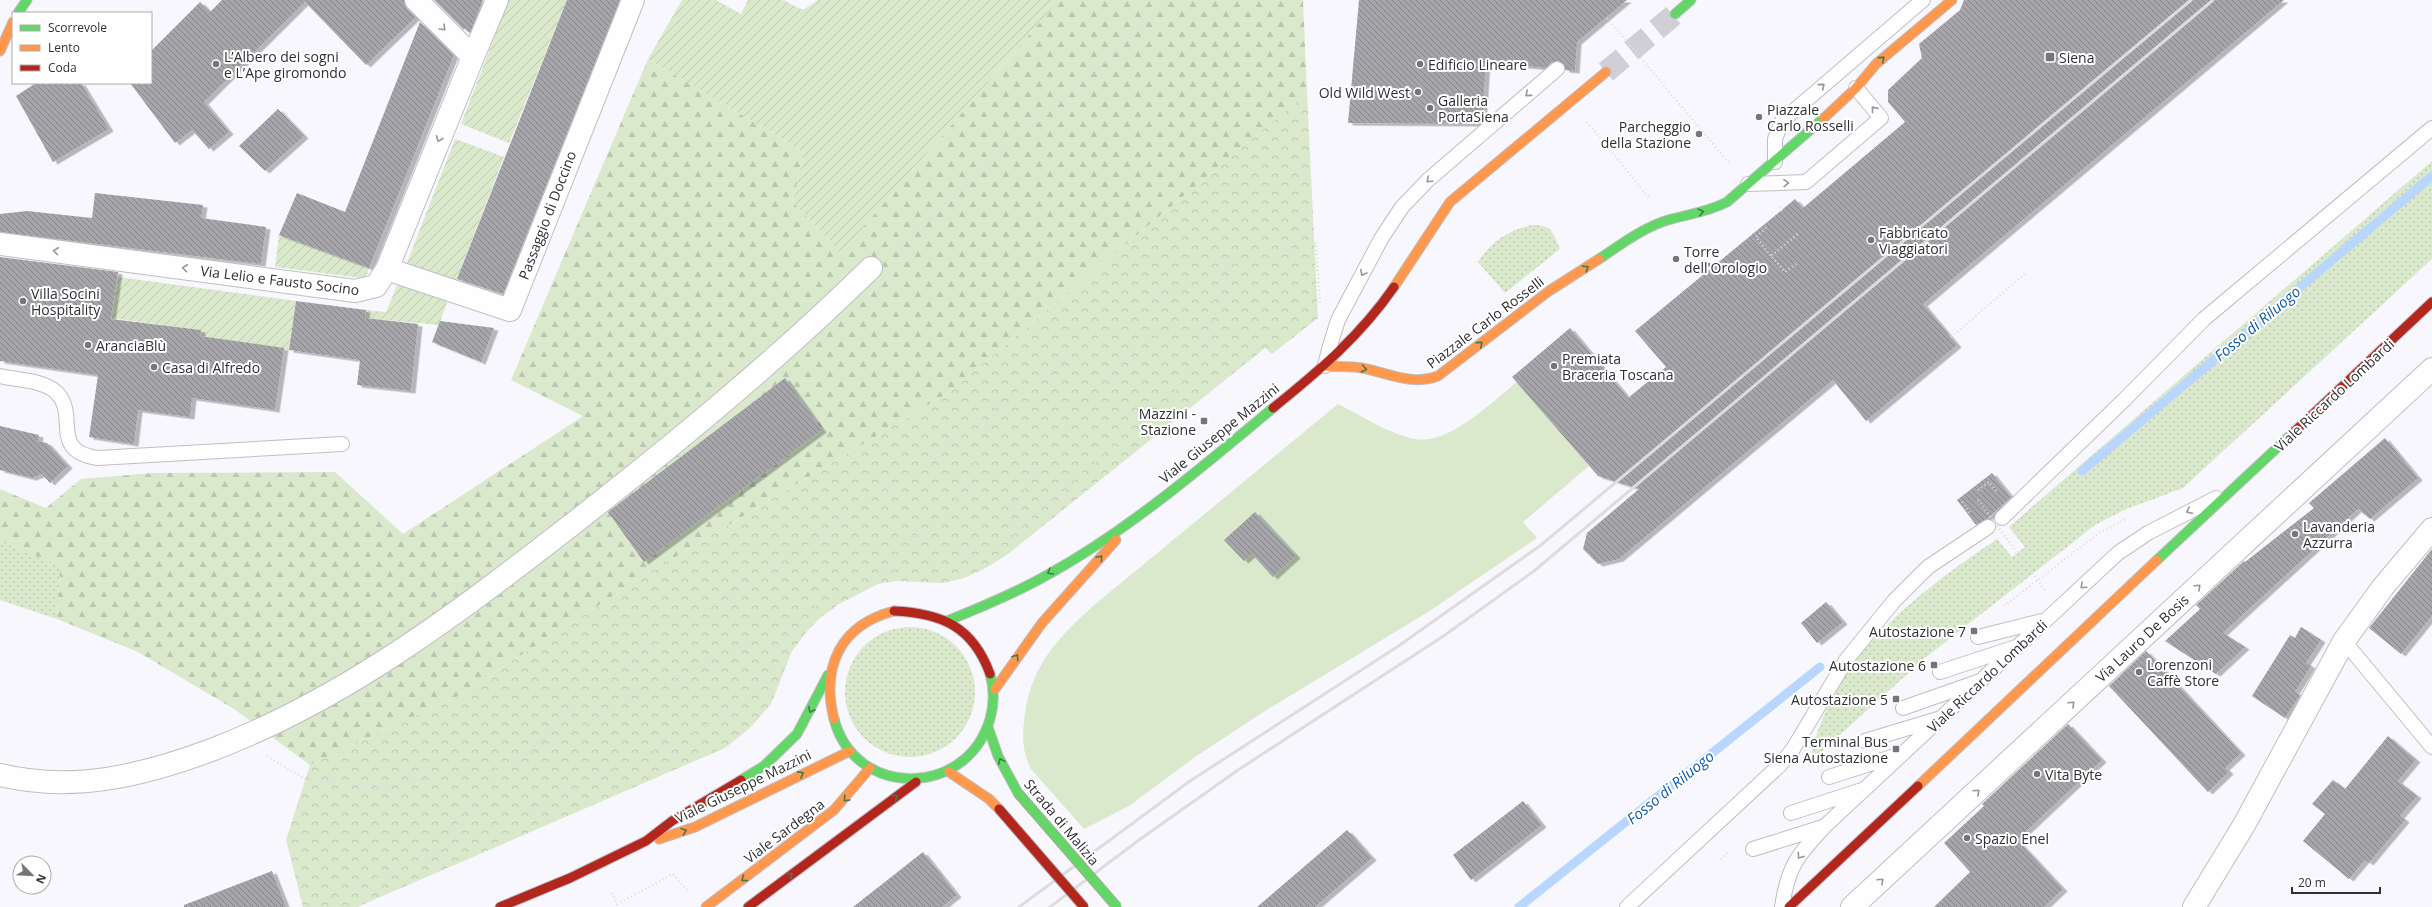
<svg xmlns="http://www.w3.org/2000/svg" width="2432" height="907" viewBox="0 0 2432 907" font-family="'Open Sans',sans-serif">
<defs>
<pattern id="grass-dots" width="8" height="8" patternUnits="userSpaceOnUse"><rect width="8" height="8" fill="#dae9cc"/><path d="M2 2h.1M6 6h.1" fill="none" stroke="#bbc8b0" stroke-width="1.8" stroke-linecap="round"/></pattern>
<pattern id="forest-firs" width="22" height="20" patternUnits="userSpaceOnUse"><rect width="22" height="20" fill="#dae9cc"/><path d="M5 1l3.5 6h-7zM16 11l3.5 6h-7z" fill="#bbc8b0"/></pattern>
<pattern id="park-crowns" width="20" height="18" patternUnits="userSpaceOnUse"><rect width="20" height="18" fill="#dae9cc"/><path d="M2 6a3 3 0 1 1 6 0M12 15a3 3 0 1 1 6 0" fill="none" stroke="#bbc8b0"/></pattern>
<pattern id="garden-furrows" width="10" height="10" patternUnits="userSpaceOnUse"><rect width="10" height="10" fill="#dae9cc"/><path d="M-1 1l2-2M0 10L10 0M9 11l2-2" fill="none" stroke="#bbc8b0"/></pattern>
<pattern id="building-back-hatch" width="6" height="6" patternUnits="userSpaceOnUse"><rect width="6" height="6" fill="#a5a5aa"/><path d="M-1 5l2 2M0 0l6 6M5-1l2 2" fill="none" stroke="#87878b"/></pattern>
<filter id="shadow"><feDropShadow dx="4.5" dy="2.5" stdDeviation="0" flood-color="#0004"/></filter>
</defs>
<rect width="100%" height="100%" fill="#f7f7fd"/>
<path fill="url(#grass-dots)" d="M2432,161V259L2183,488L2124,510L2095,525L1925,658L1810,762C1829,659 1916,594 1997,539L2012,557L2025,547L2009,527Z
M1532,225C1552,225 1552,231 1560,249L1505,293L1478,262C1492,241 1507,231 1532,225Z
M0,541L60,566L57,619L0,600Z
M845 692a65 65 0 1 1 130 0a65 65 0 1 1-130 0Z"/>
<path fill="url(#forest-firs)" d="M1059,0H1303L1307,93L948,393L646,575L458,696L310,765L234,709L138,652L57,619L60,566L0,541V489L46,508L81,479L153,473L335,472L403,534L583,416L511,380L648,59L804,152L793,202L841,253Z"/>
<path fill="url(#park-crowns)" d="M1307,93L1318,318L1272,354L1265,348L1008,554L986,568L964,578L944,583L896,581L878,584L839,604L820,618L808,630L792,651L771,704L750,728L725,748L357,907H303L286,840L310,765L458,696L646,575L948,393Z"/>
<path fill="url(#garden-furrows)" d="M509,0H567L509,143L461,124Z
M682,0H716L741,14L748,0H783L803,10L818,0H1059L841,253L793,202L804,152L648,59Z
M455,139L504,157L455,284L405,268Z
M279,235L369,268L367,274L362,278L275,267Z
M118,277L296,301L289,350L200,336V330L111,318Z
M399,281L449,297L439,325L365,318L366,310L386,312Z"/>
<path fill="#dae9cc" d="M1517,382L1589,466L1523,522L1537,538L1428,612L1265,711L1195,757L1129,806L1084,829L1031,769C1023,754 1022,739 1024,722C1029,668 1055,641 1093,606L1338,404C1362,416 1389,434 1415,439C1448,446 1493,401 1517,382Z"/>
<g fill="none" stroke-linecap="round" stroke-linejoin="round">
<path stroke="#b9d7fe" stroke-width="9" d="M2082,471L2432,176
M1519,907L1820,667"/>
</g>
<path fill="url(#building-back-hatch)" filter="url(#shadow)" d="M222,0H404L407,9L416,17L366,65L305,2L204,102L229,132L209,149L192,130L175,143L130,83H151V51L200,2L210,12Z
M434,0H483L470,33L465,28L464,30Z
M567,0H620L503,294L457,279Z
M1359,0H1627L1577,42L1575,71L1565,70L1564,64L1559,61L1552,62L1546,68L1486,62L1482,122L1480,124L1348,123Z
M1964,0H2284L1923,304L1957,345L1866,421L1833,380L1619,559L1598,564L1583,549L1587,533L1639,489L1598,476L1512,377L1570,328L1628,398L1666,367L1635,331L1795,199L1803,208L1905,122L1888,102V90L1922,58L1919,44L1960,10Z
M420,22L454,55L369,268L279,235L297,193L345,212Z
M36,83H81L109,129L53,162L16,96Z
M278,109L304,136L265,171L239,146Z
M95,193L203,205L201,218L266,227L261,264L0,232V214L27,211L92,218Z
M0,257L118,272L111,319L201,330L200,336L284,348L275,410L192,398L190,417L138,410L134,444L89,437L98,375L0,361Z
M296,301L366,310L365,318L418,324L411,391L357,385L360,360L289,350Z
M440,321L494,328L481,362L432,342Z
M785,378L822,430L644,562L608,512Z
M0,426L39,435L38,441L47,443L68,466L50,483L42,474L32,478L0,470Z
M2385,438L2418,478L2370,519L2358,509L2223,633L2245,647L2216,674L2165,641L2200,609L2196,605L2244,561L2245,562L2314,508L2309,503Z
M1992,473L2011,497L1987,519L1976,525L1957,500Z
M1255,512L1296,556L1273,577L1252,554L1244,561L1224,540Z
M2432,549V616L2401,654L2369,628Z
M1826,602L1843,622L1817,643L1801,623Z
M2301,627L2321,640L2306,663L2311,666L2295,692L2300,695L2285,718L2252,696L2290,635L2295,638Z
M2146,651L2241,753L2225,768L2229,772L2208,792L2109,686Z
M2068,724L2102,760L2017,840L2063,889L2044,907H1934L1970,872L1944,843L1984,806L1982,804Z
M2388,736L2416,760L2398,781L2417,796L2400,816L2405,820L2369,863L2365,860L2349,879L2303,841L2325,814L2312,804L2333,780L2345,789Z
M1523,801L1542,825L1471,880L1453,855Z
M1347,830L1372,858L1315,907H1257Z
M923,852L957,895L942,907H853Z
M272,871L286,907H184V905Z"/>
<g fill="none" stroke-linecap="round" stroke-linejoin="round">
<path stroke="#cfcfd5" stroke-width="22" stroke-dasharray="22 11" stroke-linecap="butt" d="M1606,72L1675,14"/>
<defs>
<path id="lane" d="M1775,162V139L1782,121L1923,0
M1748,184L1806,182L1881,118L1856,88
M1325,366L1329,349L1338,320L1381,239L1402,207L1428,180L1557,69
M0,376C17,380 43,380 56,392C80,415 48,451 98,458L342,444
M2002,518L2124,400L2204,319L2432,128
M1978,637L2046,620
M2344,641L2432,747
M1940,672L2016,647
M1903,708L1977,682
M1865,741L1938,719
M1829,777L1901,754
M1791,813L1862,790
M1753,849L1823,827
M1627,907L1780,765L1793,749L1846,660L1894,601L1928,567L1988,527
M1782,907C1788,866 1797,856 1825,826L2118,553L2148,533L2216,498"/>
<path id="street" d="M473,57L497,0
M0,244L355,291L376,286L387,269L473,57L416,0
M387,269L510,310L633,0
M0,775C74,793 145,775 214,749C347,698 459,612 570,526C675,444 776,361 871,268
M1852,907L2432,369
M2194,907L2244,825L2344,641L2383,587L2432,529"/>
<path id="fast" d="M18,13L27,0
M1675,14L1691,0
M1599,259C1620,245 1644,227 1668,220C1689,214 1708,212 1727,202L1824,118
M2157,560L2295,431
M947,621C982,607 1016,593 1049,574C1130,529 1202,467 1273,408
M834,719C855,799 967,798 990,719C994,705 994,688 990,674
M988,727L998,756L1018,793
M741,780L764,766L797,734L828,675"/>
<path id="slow" d="M0,51L13,22
M1824,118L1856,88L1876,64L1952,0
M1394,287L1450,202L1606,72
M1325,366C1337,367 1350,366 1362,368C1389,373 1411,386 1438,376L1549,291L1599,259
M995,689L1042,623L1116,540
M834,719C821,667 840,625 894,611
M949,772L989,799L999,809
M1918,786L2157,560
M659,839L695,827L850,751
M706,907L834,810L870,768"/>
<path id="jam" d="M1273,408C1319,371 1361,335 1394,287
M2295,431L2432,302
M894,611C942,613 973,627 990,674
M500,907L570,878L646,841L672,821L741,780
M748,907L916,782
M1789,907L1918,786"/>
</defs>
<use href="#lane" stroke="#bfbfc3" stroke-width="16"/>
<use href="#street" stroke="#bfbfc3" stroke-width="24"/>
<use href="#fast" stroke="#bfbfc3" stroke-width="11"/>
<use href="#slow" stroke="#bfbfc3" stroke-width="11"/>
<use href="#jam" stroke="#bfbfc3" stroke-width="11"/>
<path stroke="#dededf" stroke-width="2.5" stroke-dasharray="1 3" stroke-linecap="butt" d="M1607,18L1730,164
M1587,122L1650,199
M1779,207L1782,211
M1766,228L1756,237L1771,256
M891,251L1097,70L1170,0
M1796,264L1785,272L1771,256L1799,233
M1951,337L2027,272
M1978,490L1989,482L1997,492
M1962,502L1970,513
M1000,545L1035,465L1135,349L1222,295
M880,571L906,539L929,531L942,520L960,493L998,406
M2032,573L2045,590
M2004,606L2099,533L2126,519
M529,753L617,707L753,641
M267,756L307,780L376,786L499,768
M432,856L500,768L525,755L598,686L690,621L792,556L920,465L998,406L1132,315L1227,266L1316,243L1320,304
M1721,859L1730,851
M612,893L617,904L673,874L687,890
M330,907L357,886L432,856L731,714L763,681L782,643L809,609L880,571L948,564L999,547L1171,395L1206,345L1223,294L1227,266"/>
<use href="#lane" stroke="#fefeff" stroke-width="14"/>
<use href="#street" stroke="#fefeff" stroke-width="22"/>
<use href="#fast" stroke="#63d668" stroke-width="9"/>
<use href="#slow" stroke="#ff974d" stroke-width="9"/>
<use href="#jam" stroke="#b3261e" stroke-width="9"/>
<path stroke="#ddddde" stroke-width="3" d="M1019,907L1190,781L1397,647L1541,545L2191,0
M1050,907L1139,840L1238,770L1445,635L1534,571L2213,0"/>
<defs>
<path id="fast-bridge" d="M1018,793L1117,907"/>
<path id="jam-bridge" d="M999,809L1084,907"/>
</defs>
<use href="#fast-bridge" stroke="#afa4a2" stroke-width="11" stroke-linecap="butt"/>
<use href="#jam-bridge" stroke="#afa4a2" stroke-width="11" stroke-linecap="butt"/>
<path stroke="#dededf" stroke-width="2.5" stroke-dasharray="1 3" stroke-linecap="butt" d="M1978,500L2032,573"/>
<use href="#fast-bridge" stroke="#63d668" stroke-width="9"/>
<use href="#jam-bridge" stroke="#b3261e" stroke-width="9"/>
</g>
<defs><path id="oneway-chevron" d="M-2-3.5L2.5 0L-2 3.5" fill="none" stroke-width="1.6" stroke-linecap="round" stroke-linejoin="round"/></defs>
<g stroke="#96969a">
<use href="#oneway-chevron" transform="translate(443 28) rotate(45)"/>
<use href="#oneway-chevron" transform="translate(1822 86) rotate(-40)"/>
<use href="#oneway-chevron" transform="translate(1528 94) rotate(139)"/>
<use href="#oneway-chevron" transform="translate(1874 109) rotate(-129)"/>
<use href="#oneway-chevron" transform="translate(439 139) rotate(112)"/>
<use href="#oneway-chevron" transform="translate(1429 180) rotate(138)"/>
<use href="#oneway-chevron" transform="translate(1786 183) rotate(-2)"/>
<use href="#oneway-chevron" transform="translate(56 251) rotate(-172)"/>
<use href="#oneway-chevron" transform="translate(185 268) rotate(-172)"/>
<use href="#oneway-chevron" transform="translate(1363 273) rotate(118)"/>
<use href="#oneway-chevron" transform="translate(2189 511) rotate(153)"/>
<use href="#oneway-chevron" transform="translate(2083 586) rotate(137)"/>
<use href="#oneway-chevron" transform="translate(2198 587) rotate(-43)"/>
<use href="#oneway-chevron" transform="translate(2072 704) rotate(-43)"/>
<use href="#oneway-chevron" transform="translate(1977 792) rotate(-43)"/>
<use href="#oneway-chevron" transform="translate(1800 856) rotate(126)"/>
<use href="#oneway-chevron" transform="translate(1881 881) rotate(-43)"/>
</g>
<g stroke="#467a4b">
<use href="#oneway-chevron" transform="translate(1882 59) rotate(-40)"/>
<use href="#oneway-chevron" transform="translate(1701 212) rotate(-13)"/>
<use href="#oneway-chevron" transform="translate(1586 268) rotate(-32)"/>
<use href="#oneway-chevron" transform="translate(1480 344) rotate(-40)"/>
<use href="#oneway-chevron" transform="translate(1364 369) rotate(11)"/>
<use href="#oneway-chevron" transform="translate(1100 558) rotate(-49)"/>
<use href="#oneway-chevron" transform="translate(1050 572) rotate(149)"/>
<use href="#oneway-chevron" transform="translate(1016 657) rotate(-56)"/>
<use href="#oneway-chevron" transform="translate(811 710) rotate(116)"/>
<use href="#oneway-chevron" transform="translate(1001 761) rotate(-114)"/>
<use href="#oneway-chevron" transform="translate(801 774) rotate(-28)"/>
<use href="#oneway-chevron" transform="translate(895 797) rotate(-36)"/>
<use href="#oneway-chevron" transform="translate(846 799) rotate(134)"/>
<use href="#oneway-chevron" transform="translate(684 831) rotate(-20)"/>
<use href="#oneway-chevron" transform="translate(790 875) rotate(-38)"/>
<use href="#oneway-chevron" transform="translate(744 879) rotate(143)"/>
</g>
<g fill="#75757a" stroke="#fff" stroke-width="1.5">
<rect x="2045" y="52" width="10" height="10" rx="2"/>
<circle cx="216" cy="64" r="4"/>
<circle cx="1420" cy="64" r="4"/>
<circle cx="1418" cy="92" r="4"/>
<circle cx="1430" cy="108" r="4"/>
<circle cx="1759" cy="117" r="4"/>
<circle cx="1699" cy="134" r="4"/>
<circle cx="1871" cy="240" r="4"/>
<circle cx="1676" cy="259" r="4"/>
<circle cx="23" cy="301" r="4"/>
<circle cx="88" cy="345" r="4"/>
<circle cx="1554" cy="366" r="4"/>
<circle cx="154" cy="367" r="4"/>
<rect x="1200" y="417" width="8" height="8" rx="2"/>
<circle cx="2295" cy="534" r="4"/>
<rect x="1970" y="627" width="8" height="8" rx="2"/>
<rect x="1930" y="661" width="8" height="8" rx="2"/>
<circle cx="2139" cy="672" r="4"/>
<rect x="1892" y="695" width="8" height="8" rx="2"/>
<rect x="1892" y="745" width="8" height="8" rx="2"/>
<circle cx="2037" cy="774" r="4"/>
<circle cx="1967" cy="838" r="4"/>
</g>
<g text-anchor="middle" dominant-baseline="central" stroke-width="4" stroke-linejoin="round" paint-order="stroke">
<g font-size="14" fill="#2f2f34" stroke="#fff" text-anchor="start">
<text x="224" y="56">L’Albero dei sogni<tspan x="224" dy="16">e L’Ape giromondo</tspan></text>
<text x="2059" y="57">Siena</text>
<text x="1428" y="64">Edificio Lineare</text>
<text x="1410" y="92" text-anchor="end">Old Wild West</text>
<text x="1438" y="100">Galleria<tspan x="1438" dy="16">PortaSiena</tspan></text>
<text x="1767" y="109">Piazzale<tspan x="1767" dy="16">Carlo Rosselli</tspan></text>
<text x="1691" y="126" text-anchor="end">Parcheggio<tspan x="1691" dy="16">della Stazione</tspan></text>
<text x="1879" y="232">Fabbricato<tspan x="1879" dy="16">Viaggiatori</tspan></text>
<text x="1684" y="251">Torre<tspan x="1684" dy="16">dell'Orologio</tspan></text>
<text x="31" y="293">Villa Socini<tspan x="31" dy="16">Hospitality</tspan></text>
<text x="96" y="345">AranciaBlù</text>
<text x="1562" y="358">Premiata<tspan x="1562" dy="16">Braceria Toscana</tspan></text>
<text x="162" y="367">Casa di Alfredo</text>
<text x="1196" y="413" text-anchor="end">Mazzini -<tspan x="1196" dy="16">Stazione</tspan></text>
<text x="2303" y="526">Lavanderia<tspan x="2303" dy="16">Azzurra</tspan></text>
<text x="1966" y="631" text-anchor="end">Autostazione 7</text>
<text x="2147" y="664">Lorenzoni<tspan x="2147" dy="16">Caffè Store</tspan></text>
<text x="1926" y="665" text-anchor="end">Autostazione 6</text>
<text x="1888" y="699" text-anchor="end">Autostazione 5</text>
<text x="1888" y="741" text-anchor="end">Terminal Bus<tspan x="1888" dy="16">Siena Autostazione</tspan></text>
<text x="2045" y="774">Vita Byte</text>
<text x="1975" y="838">Spazio Enel</text>
</g>
<g font-size="14" fill="#2f2f34" stroke="#fff">
<text transform="translate(547 215) rotate(-69)">Passaggio di Doccino</text>
<text transform="translate(280 280) rotate(7)">Via Lelio e Fausto Socino</text>
<text transform="translate(1485 322) rotate(-37)">Piazzale Carlo Rosselli</text>
<text transform="translate(2334 395) rotate(-43)">Viale Riccardo Lombardi</text>
<text transform="translate(1219 433) rotate(-39)">Viale Giuseppe Mazzini</text>
<text transform="translate(2142 638) rotate(-43)">Via Lauro De Bosis</text>
<text transform="translate(1987 676) rotate(-43)">Viale Riccardo Lombardi</text>
<text transform="translate(743 786) rotate(-26)">Viale Giuseppe Mazzini</text>
<text transform="translate(1062 822) rotate(50)">Strada di Malizia</text>
<text transform="translate(784 831) rotate(-37)">Viale Sardegna</text>
</g>
<g font-size="15" font-style="italic" fill="#0c57a2" stroke="#fff">
<text transform="translate(2257 323) rotate(-40)">Fosso di Riluogo</text>
<text transform="translate(1670 787) rotate(-39)">Fosso di Riluogo</text>
</g>
</g>
<rect x="12" y="12" width="140" height="72" fill="#ffffff" stroke="#acacae"/>
<rect x="20" y="25" width="20" height="6" fill="#63d668" stroke="#acacae"/>
<text x="48" y="32" font-size="12" fill="#2f2f34">Scorrevole</text>
<rect x="20" y="45" width="20" height="6" fill="#ff974d" stroke="#acacae"/>
<text x="48" y="52" font-size="12" fill="#2f2f34">Lento</text>
<rect x="20" y="65" width="20" height="6" fill="#b3261e" stroke="#acacae"/>
<text x="48" y="72" font-size="12" fill="#2f2f34">Coda</text>
<g transform="translate(32 875) rotate(114)"><circle r="19" fill="#ffffff" stroke="#acacae"/>
<path d="M0-3L7 15L0 10L-7 15Z" fill="#75757a"/>
<text y="-6" font-size="11" font-weight="bold" text-anchor="middle" fill="#2f2f34">N</text>
</g>
<path d="M2292 887v6h88v-6" fill="none" stroke="#2f2f34" stroke-width="2"/>
<text x="2298" y="887" font-size="12" fill="#2f2f34" stroke="#ffffff" stroke-width="3" paint-order="stroke">20 m</text>
</svg>
